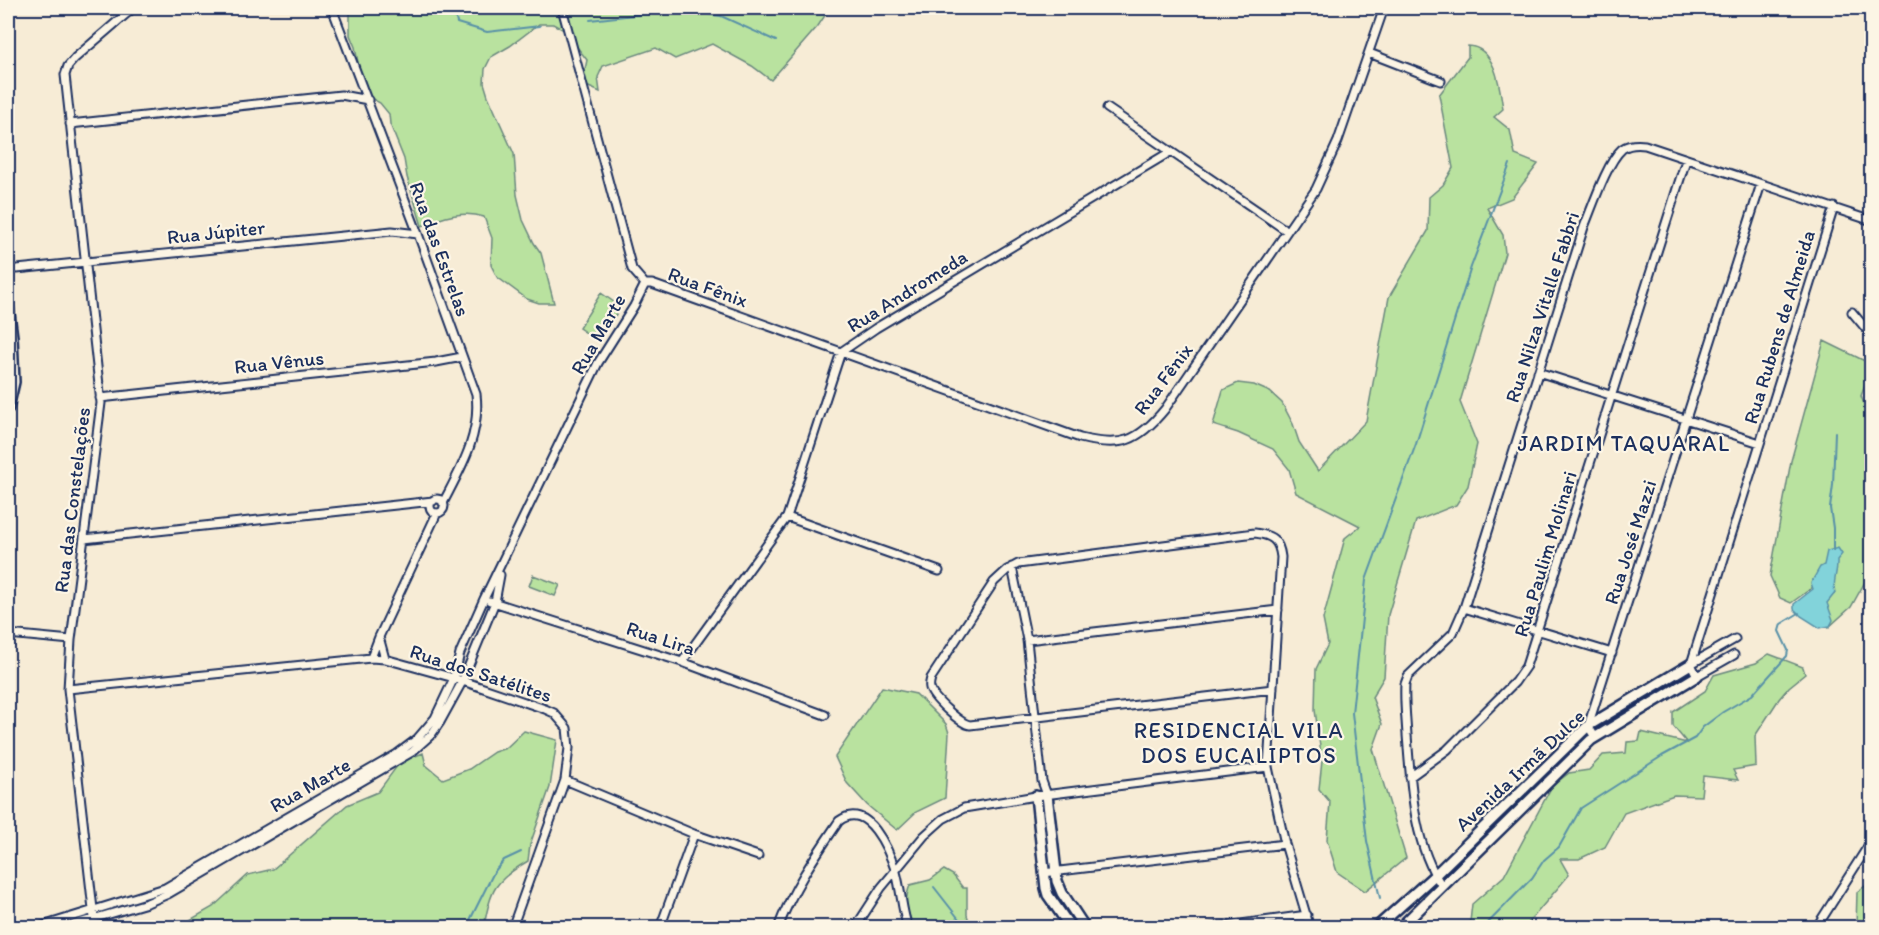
<svg xmlns="http://www.w3.org/2000/svg" width="1879" height="935" viewBox="0 0 1879 935" font-family="Itim,sans-serif">
<rect width="100%" height="100%" fill="#f7ecd6"/>
<filter id="ink" filterUnits="userSpaceOnUse"><feTurbulence type="fractalNoise" baseFrequency=".0167" numOctaves="2"/><feDisplacementMap in="SourceGraphic" scale="12" xChannelSelector="R" yChannelSelector="G"/><feConvolveMatrix kernelMatrix="1 2 1 2 8 2 1 2 1" color-interpolation-filters="sRGB"/></filter>
<g filter="url(#ink)">
<path fill="#b9e29f" stroke="#6a887e" stroke-width="1.5" d="M350,8H830L818,26L771,80L752,66L712,44L675,59L656,48L603,66L598,77L600,92L582,84L587,60L564,30L553,24H539L510,46L491,57L485,69L484,83L488,96L514,154L517,195L523,220L534,243L541,253L554,303H539L527,299L497,277L491,265L492,238L484,217C464,210 442,217 422,226L407,177L404,159L390,124L389,114L380,103L367,96L360,73L355,47L350,35Z
M1468,46C1496,47 1500,88 1503,109L1494,117L1510,130L1515,155L1538,164L1512,198L1487,208L1503,235L1505,253L1460,402L1477,444L1468,486L1456,505L1416,521L1388,615L1384,677L1372,697L1382,724L1373,749L1406,858L1365,891L1337,872L1327,840L1330,802L1319,789L1322,761L1315,710L1316,669L1328,644L1323,619L1345,538L1360,526L1296,493L1289,469L1273,449L1238,433L1213,425L1223,390L1238,383L1254,385L1270,392L1282,403L1293,424L1299,442L1318,471L1366,421L1389,297L1428,231L1429,197L1443,185L1453,168L1439,95L1468,57Z
M601,293L621,307L598,341L579,328Z
M1824,341L1871,364V370L1861,396L1871,422V571L1851,607L1829,627L1824,579L1791,603L1780,598L1770,576L1791,461Z
M533,575L560,585L555,596L529,586Z
M1769,654L1803,667L1805,674L1789,687L1779,699L1755,736L1756,766L1733,770L1738,780L1703,776L1701,796L1674,795L1624,813L1605,847L1579,859H1560L1569,875L1529,922L1527,927H1486L1470,922L1472,904L1504,876L1552,786L1569,773L1589,770L1603,755L1626,753L1627,742L1639,741L1641,732L1687,743L1673,726V712L1705,691L1714,675L1756,663Z
M882,687L916,694L946,724L949,733L945,798L916,812L897,830L867,805L847,783L835,757Z
M524,731L557,740L550,787L530,845L528,861C495,880 490,890 484,927L186,928L190,920L213,907L248,875L273,869L347,805L378,792L400,762L423,753L426,765L443,779L469,769L494,752L506,748Z
M944,870L953,875L963,888H967V915L971,927H914C907,910 903,904 910,885L930,880Z
M1871,882V927H1856L1857,892Z"/>
<path fill="#82d3da" stroke="#5991a8" stroke-width="1.5" d="M1838,548L1842,554L1837,560C1838,572 1832,582 1835,593L1827,603L1833,620L1830,626L1820,628L1801,616L1794,609V604L1813,589L1811,583L1820,567L1824,565L1827,551Z"/>
<g fill="none" stroke-linecap="round" stroke-linejoin="round">
<path stroke="#5991a8" stroke-width="2" d="M453,8L457,23L487,32L540,26
M590,20L678,10L721,16L776,41
M1833,551V528L1830,508L1833,485L1835,432
M934,887L966,928
M1380,898L1367,841L1352,713L1366,580L1416,444L1471,267L1510,164
M466,928L494,872L504,860L521,852
M1483,928L1532,878L1544,860L1559,847L1581,808L1662,756L1695,738L1703,727L1723,712L1752,695L1787,656L1788,650L1779,631L1781,624L1799,613"/>
<defs>
<path id="street" d="M332,8L418,234L476,394C481,435 461,468 443,503
M562,8L632,269L645,284
M1369,53L1441,81
M1107,108L1287,231
M70,124L341,95L368,100
M17,269L392,231L418,234
M645,284H652L1080,438C1121,448 1138,442 1165,409L1316,189L1338,141L1384,8
M1852,312L1872,336
M1538,372L1760,443
M100,398L436,362L462,357
M430 506a7 7 0 1 1 14 0a7 7 0 1 1-14 0Z
M787,517L939,571
M84,539L433,501
M1012,567L1027,640L1042,781L1047,795
M490,601L682,662L825,715
M1464,608L1612,653
M8,634L71,640
M379,637L385,659
M1027,640L1278,610
M371,658L379,637L437,513
M682,662L787,517L841,352L876,328L1170,152
M1691,664L1834,207
M1691,664L1697,676L1734,655
M1691,664L1735,639
M68,689L371,658L385,659L454,678L545,709L554,713L567,728L569,748L565,780L512,928
M1273,689L970,725C961,724 932,698 930,688C929,684 930,682 931,678L994,582L1007,570L1018,564L1255,533C1272,535 1279,540 1281,557L1268,767L1285,844L1310,928
M1595,737L1588,726L1761,184
M1410,777L1447,750L1515,682L1526,666L1686,160
M565,780L694,834L758,856
M1043,873L1285,844
M1442,886C1413,844 1411,784 1407,735C1406,718 1404,701 1405,684L1408,676L1453,633L1464,608L1584,227C1592,208 1607,162 1622,149C1629,144 1637,144 1645,145L1872,221
M94,918L68,689L71,640L101,403L65,75L68,66L75,58L133,8
M36,928L165,888L397,754L417,739L435,718L454,678L460,653L484,599L598,363L634,306L645,284
M62,928L147,903L168,894L412,752L431,735L440,722L462,682L495,602L500,575
M660,928L694,834
M778,928C793,888 816,855 839,821C868,799 889,851 896,872C901,890 902,910 908,928
M855,928L881,888L924,836L943,819L964,808L1036,796L1268,767
M1211,928L1307,915
M1816,928L1872,840"/>
<path id="secondary" d="M8,306L12,337L14,382L8,408
M1047,795L1057,881L1062,893L1085,928
M1036,796L1046,888L1048,895L1071,928
M1376,928L1435,875L1588,726L1691,664
M1400,928L1591,740L1697,676"/>
</defs>
<use href="#street" stroke="#1b2f5e" stroke-width="11"/>
<use href="#secondary" stroke="#1b2f5e" stroke-width="14"/>
<use href="#street" stroke="#fcf5e5" stroke-width="7"/>
<use href="#secondary" stroke="#fcf5e5" stroke-width="9"/>
</g>
</g>
<g text-anchor="middle" dominant-baseline="central" stroke-width="4.5" stroke-linejoin="round" paint-order="stroke">
<g font-size="20" fill="#1b2f5e" stroke="#fcf5e5">
<text transform="translate(216 232) rotate(-6)">Rua Júpiter</text>
<text transform="translate(440 249) rotate(70)">Rua das Estrelas</text>
<text transform="translate(708 287) rotate(20)">Rua Fênix</text>
<text transform="translate(907 291) rotate(-32)">Rua Andromeda</text>
<text transform="translate(1542 307) rotate(-72)">Rua Nilza Vitalle Fabbri</text>
<text transform="translate(1779 327) rotate(-73)">Rua Rubens de Almeida</text>
<text transform="translate(598 334) rotate(-60)">Rua Marte</text>
<text transform="translate(279 362) rotate(-6)">Rua Vênus</text>
<text transform="translate(1163 379) rotate(-53)">Rua Fênix</text>
<text transform="translate(72 500) rotate(-83)">Rua das Constelações</text>
<text transform="translate(1630 542) rotate(-72)">Rua José Mazzi</text>
<text transform="translate(1545 554) rotate(-73)">Rua Paulim Molinari</text>
<text transform="translate(661 638) rotate(18)">Rua Lira</text>
<text transform="translate(481 673) rotate(18)">Rua dos Satélites</text>
<text transform="translate(1520 770) rotate(-43)">Avenida Irmã Dulce</text>
<text transform="translate(310 785) rotate(-30)">Rua Marte</text>
</g>
<g font-size="22" letter-spacing="1.5" fill="#1b2f5e" stroke="#fcf5e5">
<text x="1624" y="443">JARDIM TAQUARAL</text>
<text x="1239" y="730">RESIDENCIAL VILA<tspan x="1239" dy="25">DOS EUCALIPTOS</tspan></text>
</g>
</g>
<rect width="1879" height="935" fill="none" stroke="#fcf5e5" stroke-width="30"/>
<rect x="15" y="15" width="1849" height="905" fill="none" stroke="#1b2f5e" stroke-width="2" filter="url(#ink)"/>
</svg>
